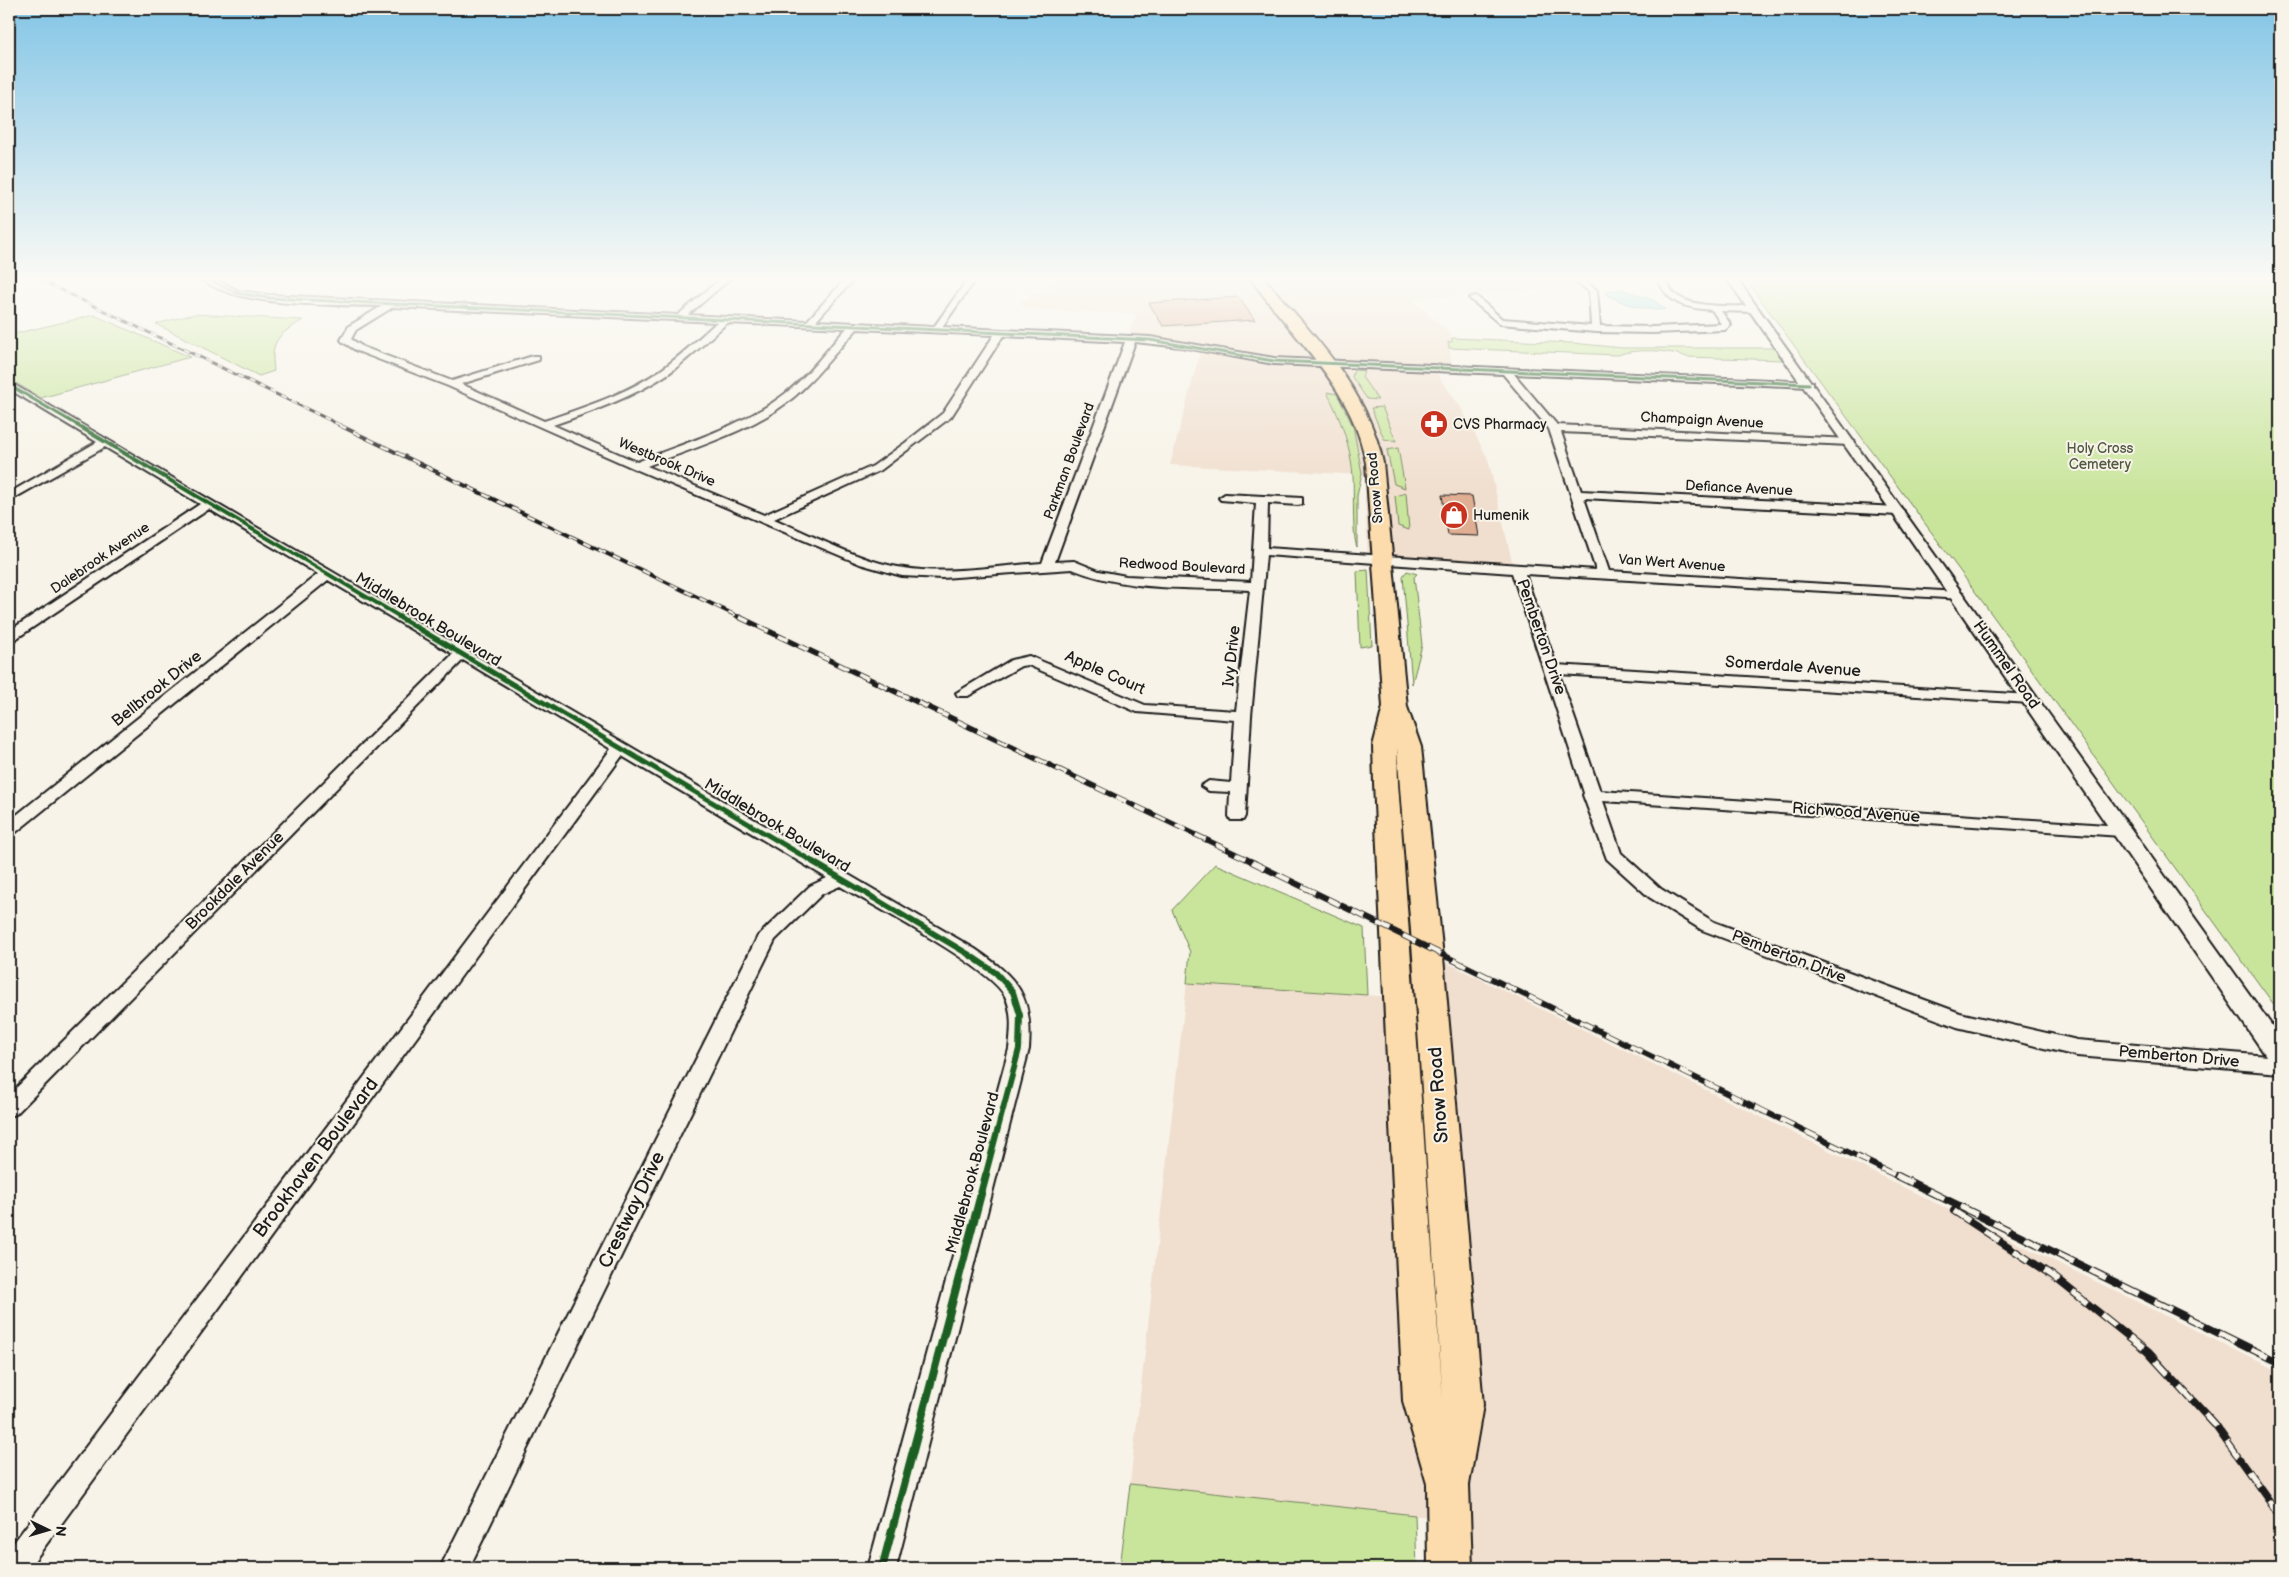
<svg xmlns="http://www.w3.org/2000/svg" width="2289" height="1577" viewBox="0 0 2289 1577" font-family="'Balsamiq Sans',sans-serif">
<rect width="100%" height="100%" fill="#f7f3e8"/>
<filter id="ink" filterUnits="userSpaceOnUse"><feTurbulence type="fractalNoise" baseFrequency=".02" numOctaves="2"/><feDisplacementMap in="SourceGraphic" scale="10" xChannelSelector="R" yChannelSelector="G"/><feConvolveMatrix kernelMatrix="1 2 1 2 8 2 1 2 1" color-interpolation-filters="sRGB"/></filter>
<g filter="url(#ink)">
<path fill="#f0dece" d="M1058,276H1563L1580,288L1422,298L1414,301L1451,334L1453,343H1449L1453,371L1434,370L1460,406L1488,459L1513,566L1368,557L1364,475L1170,465L1202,345L1128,337L1137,314L1025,309L1020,301L1050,289Z
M1433,956L2280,1372V1568H1461L1457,1520L1130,1484L1187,983L1437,1000Z"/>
<path fill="#c9e59c" stroke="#72805c" d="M1743,276H2280V1013L1993,616Z
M194,314L303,320C278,335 270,340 274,371L259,376L156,324Z
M94,315L190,357L41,398L9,379V335Z
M1452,338L1572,343L1623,348H1774L1783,360L1687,357C1671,350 1634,348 1618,355L1449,348L1448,342H1452Z
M1354,370L1364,371L1362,377L1378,400L1367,399L1352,377Z
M1327,392L1337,394L1353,426L1362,473L1357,496V547C1352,536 1354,492 1353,476C1351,446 1340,418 1327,392Z
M1382,407L1396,441L1384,439L1371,408Z
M1398,448L1405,488L1394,484L1387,450Z
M1406,493L1409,530L1398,526L1395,496Z
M1368,570L1372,645L1360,647L1357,571Z
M1407,571L1417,574L1414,577L1422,645L1412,684L1403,576Z
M1215,864L1364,928L1367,995L1187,983L1190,952L1172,910Z
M1130,1484L1415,1515L1417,1568H1120Z"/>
<path fill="#8ddee4" stroke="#609094" d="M1621,289L1653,300L1665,309C1653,313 1616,302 1607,294V291Z"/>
<path fill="#e0ae93" stroke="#1c1c1c" d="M1238,297L1255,320L1163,326L1149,303Z
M1442,495L1472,496L1479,536L1448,535Z"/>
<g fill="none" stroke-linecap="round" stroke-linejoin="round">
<defs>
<path id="minor" d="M198,276H209L239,291L269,295L678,315L724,276H733L688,315L807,321L848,276H857L816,321L934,327L970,276H978L942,327L1150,337L1274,358L1813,382V386L1809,387L1514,374L1557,425L1850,439L1855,442L1850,445L1561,432L1581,491L1898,507L1904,511L1898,515L1584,498L1609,571L1958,592L1963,593L1965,596L1963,599L1525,574L1556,665L2030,695L2037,699L2030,703L1559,674L1600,791L2121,826L2127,827L2129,831L2127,835L2121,836L1603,801L1621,853L1661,889L1714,922L1960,1013L2077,1040L2280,1057V1073L2077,1056L1957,1027L1702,930L1649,897L1607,859L1583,795L1584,793L1512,573L1266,555L1251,716L1245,816L1243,820H1231L1229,816L1230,792L1209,791L1201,786L1209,781L1231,783L1235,720L1137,712L1028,665L1021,666L968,696H958L956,693L1011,660L1029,656L1145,705L1236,711L1250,590C1191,587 1128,592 1072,569L942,578L902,576L860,564L633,468L448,386L357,351L343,342L341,340L349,326L382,306C334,304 233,309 198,276ZM393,307L717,322C699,338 681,356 661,370C626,394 585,407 544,421L461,384L539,360V356H533L452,381L363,347L351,339L356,330ZM727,323L847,328C827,349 809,375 786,393C744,426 687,442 637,462L553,425C593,411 634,397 669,373C690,358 708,339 727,323ZM857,329L994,335L943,413L905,443L873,466L764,515L647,466C695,447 754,431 795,396C817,377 836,351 857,329ZM1003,336L1125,342L1042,563C997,566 948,575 904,568C864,563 812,535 774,519L881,470L951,417ZM1135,342L1181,347L1274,364L1503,374L1549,429L1596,570L1267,548L1268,503L1298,505L1302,504V498L1225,494L1219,498L1221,500L1256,503L1251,582L1126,576L1099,571L1074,561L1055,562Z
M1566,276H1576L1597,290L1600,326L1653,327L1721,324L1712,310C1685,308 1666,304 1657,276H1665C1667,281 1668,286 1671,290C1684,309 1732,306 1753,306L1757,309L1753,312L1721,311L1731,325L1725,330L1653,333L1596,332L1500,324L1469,298L1476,296L1502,319L1591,326L1589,291Z
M9,382L975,949C1018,978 1033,996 1029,1049L896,1568H868L1009,1049C1011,1032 1013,1012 1005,996C990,967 874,906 840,886L822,894L775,940L469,1568H440L758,936L810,886L827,878L622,756L29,1568H9V1549L611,749L463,660L16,1114L9,1116V1095L453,654L328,580L15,833L9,834V821L318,574L209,509L14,640L9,641V631L200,504L105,447L9,501V493L97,442L9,389Z"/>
<path id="tertiary" d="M1725,276H1735L2280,1037V1065L2271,1063L1893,514Z"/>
<path id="primary" d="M1249,276H1262C1310,332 1368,388 1383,463L1407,707L1421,747L1443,957L1483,1405L1469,1485L1472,1568H1428L1427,1484L1403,1401L1374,783L1373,746L1383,707L1366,463C1352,385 1292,338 1249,276ZM1397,748L1413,957L1443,1401L1398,783Z"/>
</defs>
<use href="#minor" stroke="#1c1c1c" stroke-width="4"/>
<use href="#tertiary" stroke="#1c1c1c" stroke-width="4"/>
<use href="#primary" stroke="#1c1c1c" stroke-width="4"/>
<use href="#minor" fill="#f7f3e8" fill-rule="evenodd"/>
<use href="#tertiary" fill="#f7f3e8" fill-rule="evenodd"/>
<use href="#primary" fill="#fcdcac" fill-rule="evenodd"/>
<defs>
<path id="rail-far4" d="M32,276L342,426"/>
<path id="rail-far3" d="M339,425L741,618"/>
<path id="rail-far2" d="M739,617L1255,863"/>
<path id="rail-far1" d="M1252,862L1899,1177"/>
<path id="rail" d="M1896,1175L2280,1363
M1954,1211L2053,1276L2148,1352L2215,1425L2280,1516"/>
</defs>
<use href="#rail-far4" stroke="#1c1c1c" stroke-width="3"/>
<use href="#rail-far3" stroke="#1c1c1c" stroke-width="4"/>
<use href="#rail-far2" stroke="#1c1c1c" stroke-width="5.5"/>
<use href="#rail-far1" stroke="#1c1c1c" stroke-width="6"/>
<use href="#rail" stroke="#1c1c1c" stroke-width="8"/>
<use href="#rail-far4" stroke="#f7f3e8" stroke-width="2" stroke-dasharray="6" stroke-linecap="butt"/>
<use href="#rail-far3" stroke="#f7f3e8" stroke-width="2.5" stroke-dasharray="8" stroke-linecap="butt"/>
<use href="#rail-far2" stroke="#f7f3e8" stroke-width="4" stroke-dasharray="11" stroke-linecap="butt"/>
<use href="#rail-far1" stroke="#f7f3e8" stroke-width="4.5" stroke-dasharray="14" stroke-linecap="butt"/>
<use href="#rail" stroke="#f7f3e8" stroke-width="5.5" stroke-dasharray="18" stroke-linecap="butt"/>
<defs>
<path id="cycleway-far4" d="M202,276L237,293L269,298L1150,340L1274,361L1809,384
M9,385L79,426"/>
<path id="cycleway-far3" d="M77,425L402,618"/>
<path id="cycleway-far2" d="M399,617L815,863"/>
<path id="cycleway-far1" d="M813,862L968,954L996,973L1013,992L1020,1015L1019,1049L985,1177"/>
<path id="cycleway" d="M882,1568L986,1175"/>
</defs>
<use href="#cycleway-far4" stroke="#f7f3e8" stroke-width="5"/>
<use href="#cycleway-far3" stroke="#f7f3e8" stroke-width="6"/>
<use href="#cycleway-far2" stroke="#f7f3e8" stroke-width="8"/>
<use href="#cycleway-far1" stroke="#f7f3e8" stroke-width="9"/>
<use href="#cycleway" stroke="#f7f3e8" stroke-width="11"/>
<use href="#cycleway-far4" stroke="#1b5e20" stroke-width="3"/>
<use href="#cycleway-far3" stroke="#1b5e20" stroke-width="4"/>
<use href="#cycleway-far2" stroke="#1b5e20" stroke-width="5"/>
<use href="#cycleway-far1" stroke="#1b5e20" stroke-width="6"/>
<use href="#cycleway" stroke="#1b5e20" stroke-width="8"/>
</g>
</g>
<linearGradient id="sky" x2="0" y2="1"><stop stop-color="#83c5e6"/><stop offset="0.56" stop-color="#fbfaf5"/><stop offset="1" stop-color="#fbfaf5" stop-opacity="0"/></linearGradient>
<rect width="2289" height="497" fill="url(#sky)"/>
<defs>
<symbol id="pharmacy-disc" viewBox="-11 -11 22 22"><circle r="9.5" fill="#c8321e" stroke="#f7f3e8"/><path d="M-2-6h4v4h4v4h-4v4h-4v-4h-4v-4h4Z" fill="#fff"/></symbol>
<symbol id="shop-disc" viewBox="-11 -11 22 22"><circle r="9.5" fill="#c8321e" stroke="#f7f3e8"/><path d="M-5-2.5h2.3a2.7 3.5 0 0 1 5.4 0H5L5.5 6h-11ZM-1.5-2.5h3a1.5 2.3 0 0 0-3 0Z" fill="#fff"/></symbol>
</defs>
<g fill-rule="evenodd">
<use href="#pharmacy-disc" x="1418" y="408" width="32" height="32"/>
<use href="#shop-disc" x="1438" y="499" width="32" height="32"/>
</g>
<g text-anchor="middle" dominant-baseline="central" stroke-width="4" stroke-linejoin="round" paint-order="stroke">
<g font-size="14" fill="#1c1c1c" stroke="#f7f3e8">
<text transform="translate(1702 420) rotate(3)">Champaign Avenue</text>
<text transform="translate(1069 461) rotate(-70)">Parkman Boulevard</text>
<text transform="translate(667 462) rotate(23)">Westbrook Drive</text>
<text transform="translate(1375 488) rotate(-95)">Snow Road</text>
<text transform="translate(1739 488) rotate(3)">Defiance Avenue</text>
<text transform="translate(100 558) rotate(-34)">Dalebrook Avenue</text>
<text transform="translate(1672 563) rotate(4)">Van Wert Avenue</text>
<text transform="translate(1182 566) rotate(3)">Redwood Boulevard</text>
</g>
<g font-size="14" fill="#1c1c1c" stroke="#f7f3e8" text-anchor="start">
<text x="1453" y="424">CVS Pharmacy</text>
<text x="1473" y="515">Humenik</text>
</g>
<g font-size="14" fill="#505842" stroke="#f7f3e8">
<text x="2100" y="448">Holy Cross<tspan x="2100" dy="16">Cemetery</tspan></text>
</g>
<g font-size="16" fill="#1c1c1c" stroke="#f7f3e8">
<text transform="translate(428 620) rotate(31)">Middlebrook Boulevard</text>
<text transform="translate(1541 637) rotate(71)">Pemberton Drive</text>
<text transform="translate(1232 656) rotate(-84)">Ivy Drive</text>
<text transform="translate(2006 665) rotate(55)">Hummel Road</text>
<text transform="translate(1793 667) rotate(4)">Somerdale Avenue</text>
<text transform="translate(1105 673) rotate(24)">Apple Court</text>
<text transform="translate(157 689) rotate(-39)">Bellbrook Drive</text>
<text transform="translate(1856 813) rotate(4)">Richwood Avenue</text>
<text transform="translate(777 826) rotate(31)">Middlebrook Boulevard</text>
<text transform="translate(235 881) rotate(-45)">Brookdale Avenue</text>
<text transform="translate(1789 957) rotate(21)">Pemberton Drive</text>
<text transform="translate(2179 1057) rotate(5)">Pemberton Drive</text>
<text transform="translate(973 1173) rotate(-75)">Middlebrook Boulevard</text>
</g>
<g font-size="19" fill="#1c1c1c" stroke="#f7f3e8">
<text transform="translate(1439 1095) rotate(-94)">Snow Road</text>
<text transform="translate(316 1158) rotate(-53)">Brookhaven Boulevard</text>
<text transform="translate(632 1210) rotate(-64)">Crestway Drive</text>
</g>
</g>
<rect width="2289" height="1577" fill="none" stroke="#f7f3e8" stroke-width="30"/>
<rect x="15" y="15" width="2259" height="1547" fill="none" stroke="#1c1c1c" stroke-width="2" filter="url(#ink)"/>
<g transform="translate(48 1530) rotate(95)" stroke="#f7f3e8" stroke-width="4" paint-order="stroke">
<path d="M0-4L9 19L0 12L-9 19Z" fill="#1c1c1c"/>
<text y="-8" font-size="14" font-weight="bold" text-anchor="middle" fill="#1c1c1c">N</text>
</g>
</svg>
